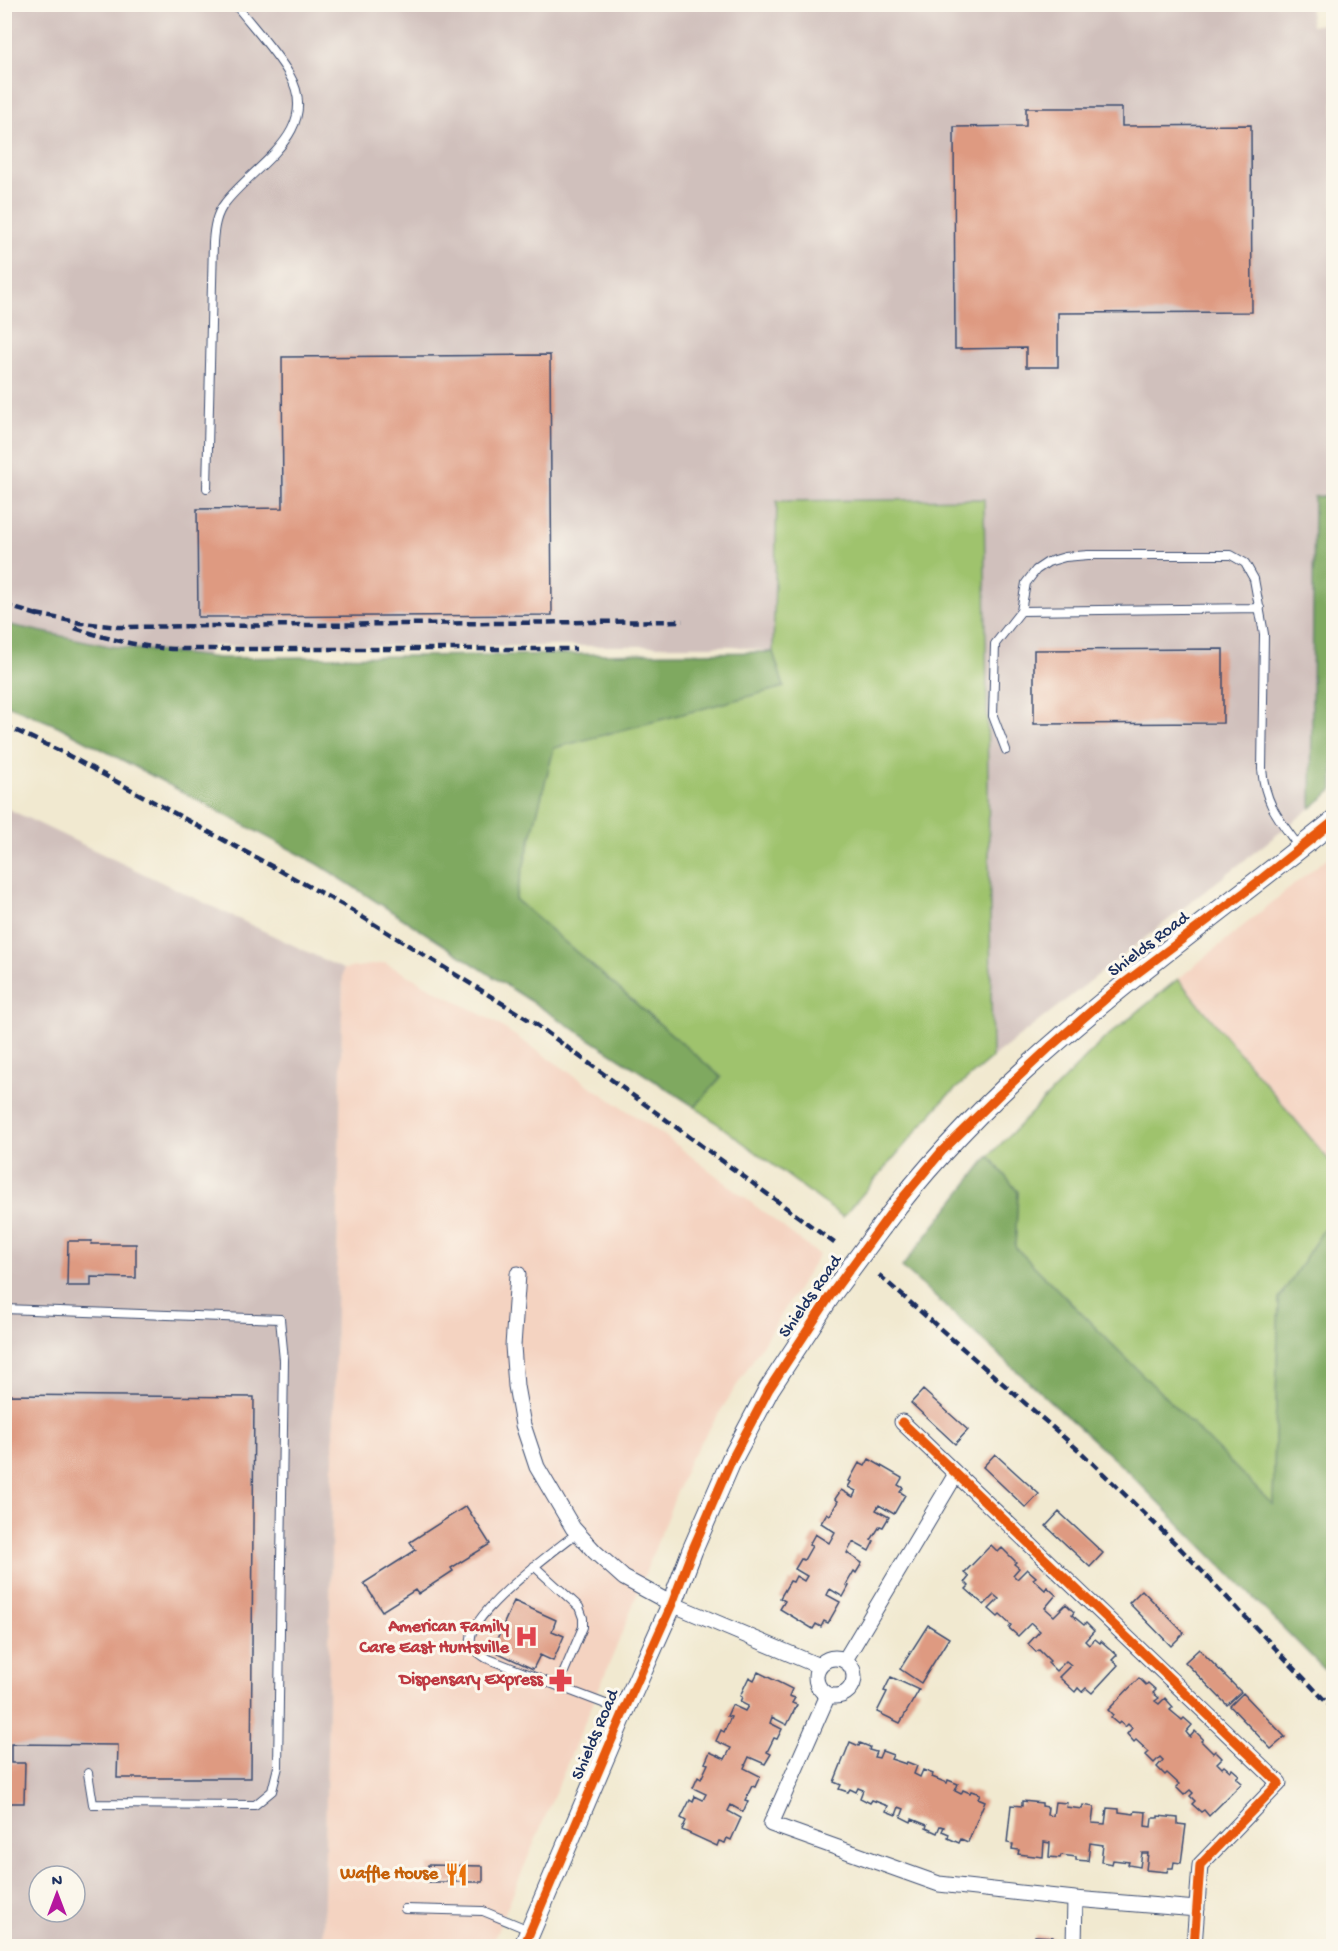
<svg xmlns="http://www.w3.org/2000/svg" width="1338" height="1951" viewBox="0 0 1338 1951" font-family="'Gochi Hand',sans-serif">
<rect width="100%" height="100%" fill="#fbf7ec"/>
<filter id="ink" filterUnits="userSpaceOnUse"><feTurbulence type="fractalNoise" baseFrequency=".0167" numOctaves="2"/><feDisplacementMap in="SourceGraphic" scale="12" xChannelSelector="R" yChannelSelector="G"/><feConvolveMatrix kernelMatrix="1 2 1 2 8 2 1 2 1" color-interpolation-filters="sRGB"/></filter>
<filter id="wash" filterUnits="userSpaceOnUse"><feTurbulence type="fractalNoise" baseFrequency=".008" numOctaves="4" result="noise"/><feDisplacementMap in="SourceGraphic" scale="24" xChannelSelector="R" yChannelSelector="G"/><feGaussianBlur stdDeviation="1.35" result="paint"/><feColorMatrix in="noise" values="0 0 0 0 0 0 0 0 0 0 0 0 0 0 0 0 0 1.4 0 .05"/><feComposite in="paint" operator="in"/></filter>
<g filter="url(#wash)">
<rect width="100%" height="100%" fill="#f1e9d0"/>
<path fill="#f4d3c1" d="M1333,853V1165L1178,979Z
M385,963L493,1021L665,1136L819,1255L689,1461L618,1643L491,1946H323L343,969Z"/>
<path fill="#d0c0bc" fill-rule="evenodd" d="M1310,4L1311,26L1333,22L1334,495L1314,497L1311,808L992,1058L983,499L777,501L773,652L734,646H208V752L5,663V5Z
M4,807L343,969L323,1946H5ZM39,1876H75V1912H39Z"/>
<path fill="#9fc36d" stroke="#5d7966" stroke-width="1.5" d="M984,499L992,1058L945,1098L843,1217L695,1107L721,1077L515,899L554,748L784,687L773,652L777,501Z
M1178,979L1333,1165V1238L1323,1230L1279,1299L1273,1506L1015,1247L1018,1192L989,1156L1104,1039Z"/>
<path fill="#7fa960" stroke="#4d6c5f" stroke-width="1.5" d="M1333,495V790L1311,808L1314,497Z
M5,624L109,646L219,658L773,652L784,687L554,748L515,899L721,1077L695,1107L318,864L58,726L5,704Z
M989,1156L1018,1192L1015,1247L1273,1505L1279,1299L1323,1230L1333,1238L1334,1568L1331,1589L1334,1597L1333,1678L1125,1469L902,1267Z"/>
<g id="blocks">
<path fill="#de9a81" d="M1026,108H1122V126L1251,125L1252,312L1058,313V367H1026V348L955,349L954,127L1026,126Z
M550,355L552,615L198,617L197,509L283,508L282,357Z
M1223,649V723L1034,724V650Z
M68,1241H92L91,1244H136V1278L91,1277V1286H67Z
M923,1390L968,1430L955,1444L911,1403Z
M4,1395L254,1397L251,1778H117L118,1745L11,1744V1763H25L24,1803H4Z
M995,1454L1039,1494L1026,1508L983,1467Z
M869,1459L902,1478L898,1485L903,1488L900,1492L905,1495L894,1514L879,1505L876,1510L889,1517L883,1527L880,1526L871,1540L874,1541L869,1551L853,1542L847,1553L862,1563L856,1573L854,1571L846,1585L849,1586L843,1597L830,1589L827,1595L840,1602L828,1623L824,1621L821,1627L816,1624L813,1629L780,1609L785,1601L780,1598L790,1581L793,1582L796,1576L804,1581L807,1576L795,1569L801,1559L804,1560L812,1546L809,1545L815,1534L829,1543L835,1532L821,1523L827,1513L830,1515L838,1501L835,1499L841,1490L853,1497L856,1491L848,1487L851,1482L849,1481L859,1463L865,1466Z
M466,1506L490,1544L451,1568L453,1571L418,1594L415,1590L382,1611L364,1583L416,1550L410,1542Z
M1059,1512L1103,1553L1090,1567L1046,1526Z
M991,1545L998,1552L1002,1548L1016,1562L1014,1564L1019,1568L1013,1575L1017,1579L1027,1569L1036,1577L1033,1579L1045,1590L1047,1587L1056,1595L1045,1608L1054,1616L1066,1604L1074,1612L1072,1615L1084,1625L1086,1623L1094,1631L1085,1641L1089,1645L1095,1639L1100,1643L1101,1641L1117,1655L1112,1660L1118,1665L1092,1693L1086,1688L1082,1692L1078,1688L1075,1692L1059,1677L1071,1665L1066,1661L1056,1671L1048,1663L1050,1661L1039,1650L1036,1652L1028,1644L1040,1631L1031,1623L1018,1636L1009,1628L1011,1625L1000,1615L998,1617L989,1609L999,1599L994,1595L984,1605L966,1589L969,1586L965,1582L969,1577L964,1573Z
M1142,1590L1184,1633L1171,1646L1129,1603Z
M514,1601L556,1620L552,1631L564,1636L553,1661L540,1655L533,1669L492,1650Z
M928,1625L949,1638L921,1683L900,1669Z
M1199,1649L1241,1692L1227,1705L1185,1662Z
M758,1672L792,1689L789,1696L795,1698L792,1703L797,1705L787,1725L772,1717L770,1723L782,1729L777,1739L774,1738L767,1752L771,1754L765,1764L749,1757L744,1768L760,1776L755,1787L752,1786L745,1800L748,1801L743,1812L731,1805L728,1811L741,1818L731,1840L727,1838L725,1843L719,1841L717,1846L682,1830L686,1821L681,1818L690,1800L693,1802L695,1796L703,1800L706,1794L693,1788L698,1777L701,1779L708,1764L705,1763L710,1752L725,1759L731,1748L716,1741L721,1730L724,1732L731,1717L727,1716L732,1705L745,1711L748,1706L740,1702L742,1697L740,1696L749,1677L754,1680Z
M891,1677L919,1690L900,1723L877,1712L887,1692L884,1691Z
M1139,1678L1146,1685L1148,1683L1156,1690L1153,1693L1159,1698L1155,1701L1159,1704L1165,1698L1173,1707L1170,1710L1182,1720L1184,1718L1192,1725L1186,1732L1190,1737L1195,1731L1203,1739L1201,1741L1213,1753L1215,1751L1222,1758L1217,1763L1222,1768L1224,1766L1230,1771L1232,1769L1239,1775L1236,1778L1242,1783L1209,1816L1204,1810L1201,1812L1192,1804L1195,1801L1190,1796L1193,1793L1190,1790L1184,1795L1176,1787L1179,1784L1167,1773L1165,1775L1157,1767L1163,1760L1160,1757L1154,1763L1146,1755L1149,1752L1136,1740L1134,1742L1127,1734L1132,1728L1128,1724L1125,1727L1120,1722L1118,1724L1111,1718L1113,1715L1108,1710Z
M1243,1693L1285,1737L1271,1749L1230,1706Z
M850,1742L859,1746L860,1743L870,1747L869,1750L876,1752L874,1757L879,1758L882,1751L893,1755L891,1759L906,1764L907,1762L917,1766L914,1774L920,1777L923,1770L933,1774L932,1777L947,1783L948,1780L958,1784L955,1791L961,1794L963,1790L970,1793L971,1791L980,1794L978,1798L985,1801L968,1842L961,1839L959,1843L948,1838L949,1834L942,1831L944,1827L940,1826L937,1833L926,1828L927,1825L912,1819L911,1822L901,1817L904,1809L899,1807L896,1815L886,1811L888,1806L872,1800L870,1803L860,1798L863,1790L858,1788L856,1792L850,1789L848,1792L839,1789L841,1785L834,1782Z
M1022,1801L1042,1803V1806L1048,1807L1047,1815L1053,1816L1055,1802L1067,1803L1066,1807L1082,1809L1083,1805L1094,1807L1092,1823L1105,1824L1107,1808L1119,1809V1812L1134,1814L1135,1811L1146,1812L1145,1826L1151,1827L1152,1818H1158V1816L1178,1818V1824L1186,1825L1181,1863L1174,1862L1173,1868H1168L1167,1872L1146,1870L1148,1853H1142L1140,1867L1128,1865L1129,1862L1113,1860L1112,1864L1101,1862L1103,1845L1090,1843L1088,1861L1076,1860V1857L1061,1855L1060,1858L1049,1857L1050,1843L1044,1842L1043,1857L1018,1854L1019,1850L1012,1849L1013,1844L1007,1843L1011,1805L1022,1806Z
M428,1865L483,1866V1882H428Z
M1035,1936L1053,1937V1946H1034Z"/>
</g>
</g>
<g filter="url(#ink)">
<use href="#blocks" fill-opacity="0" stroke="#3b4b6f" stroke-width="1.5"/>
<g fill="none" stroke-linecap="round" stroke-linejoin="round">
<defs>
<path id="service" d="M207,488L213,242C214,228 216,214 225,203C254,165 323,132 289,74C274,49 253,27 235,4
M1021,611L1260,608
M1006,750L993,716L995,644L1021,611L1026,583L1036,570L1048,562L1065,557L1088,555H1231L1245,563L1254,579L1264,634L1262,769C1265,804 1279,819 1299,847
M4,1309L280,1319L284,1360L278,1767L272,1791L255,1805L93,1804L88,1773
M534,1566L579,1607L583,1618V1627L558,1686L624,1711
M558,1686L486,1658C480,1654 472,1649 471,1641C466,1616 557,1548 577,1533
M405,1909L483,1911L529,1930"/>
<path id="minor" d="M518,1274L513,1346L516,1386L523,1425L537,1467L573,1528L595,1552L624,1578L672,1604L819,1666
M902,1422L1279,1783L1200,1865L1194,1946
M816 1677a19 19 0 1 1 38 0a19 19 0 1 1-38 0Z
M845,1660L956,1474
M828,1695L771,1824L939,1884L1075,1899L1197,1909
M1074,1946L1075,1899"/>
<path id="tertiary" d="M882,1226C1003,1062 1176,948 1334,821
M524,1946L624,1711L672,1604L692,1551L731,1461L769,1389L830,1296"/>
</defs>
<use href="#service" stroke="#3b4b6f" stroke-width="10"/>
<use href="#minor" stroke="#3b4b6f" stroke-width="17"/>
<use href="#tertiary" stroke="#3b4b6f" stroke-width="22"/>
<use href="#service" stroke="#fff" stroke-width="8"/>
<use href="#minor" stroke="#fff" stroke-width="15"/>
<use href="#tertiary" stroke="#fff" stroke-width="20"/>
<path stroke="#1b2f5e" stroke-width="4.5" stroke-dasharray="9 4.5" stroke-linecap="butt" d="M4,605L44,617
M36,614L81,623L119,627L683,621
M75,628C107,639 137,646 171,649H576
M4,725L62,752L343,905L534,1023L837,1245
M879,1275L1083,1454L1178,1546L1334,1710"/>
<defs>
<path id="tertiary-bridge" d="M830,1296L882,1226"/>
</defs>
<use href="#tertiary-bridge" stroke="#3b4b6f" stroke-width="22" stroke-linecap="butt"/>
<use href="#tertiary-bridge" stroke="#fff" stroke-width="20"/>
<defs>
<path id="cycleway" d="M902,1422L1279,1783L1200,1865L1194,1946
M524,1946L624,1711L672,1604L692,1551L731,1461L769,1389L830,1296L896,1206L942,1151L1000,1094L1050,1047L1119,987L1245,892L1334,821"/>
</defs>
<use href="#cycleway" stroke="#fbf7ec" stroke-width="13"/>
<use href="#cycleway" stroke="#e8590c" stroke-width="9"/>
</g>
</g>
<defs>
<symbol id="hospital-bare" viewBox="-9 -9 18 18"><path d="M-5-5h3v3.5h4V-5h3V5h-3V1.5h-4V5h-3Z" fill="#e0444e" stroke="#fbf7ec" stroke-width="2.5" paint-order="stroke"/></symbol>
<symbol id="pharmacy-bare" viewBox="-9 -9 18 18"><path d="M-2-6h4v4h4v4h-4v4h-4v-4h-4v-4h4Z" fill="#e0444e" stroke="#fbf7ec" stroke-width="2.5" paint-order="stroke"/></symbol>
<symbol id="restaurant-bare" viewBox="-9 -9 18 18"><path d="M-5-6h1v4h1v-4h1v4h1v-4h1v5L-1.5 .5V6h-2V.5L-5-1ZM5-6V6H3V1.5H1.5Q1.5-4 5-6Z" fill="#e8710a" stroke="#fbf7ec" stroke-width="2.5" paint-order="stroke"/></symbol>
</defs>
<g fill-rule="evenodd">
<use href="#hospital-bare" x="510" y="1620" width="33" height="33"/>
<use href="#pharmacy-bare" x="544" y="1664" width="33" height="33"/>
<use href="#restaurant-bare" x="440" y="1858" width="33" height="33"/>
</g>
<g text-anchor="middle" dominant-baseline="central" stroke-width="6" stroke-linejoin="round" paint-order="stroke">
<g font-size="18" fill="#1b2f5e" stroke="#fbf7ec">
<text transform="translate(1149 945) rotate(-37)">Shields Road</text>
<text transform="translate(811 1297) rotate(-55)">Shields Road</text>
<text transform="translate(596 1735) rotate(-67)">Shields Road</text>
</g>
<g font-size="18" font-weight="bold" fill="#be3a42" stroke="#fbf7ec" text-anchor="end">
<text x="509" y="1627">American Family<tspan x="509" dy="21">Care East Huntsville</tspan></text>
<text x="543" y="1680">Dispensary Express</text>
</g>
<g font-size="18" font-weight="bold" fill="#c56008" stroke="#fbf7ec" text-anchor="end">
<text x="438" y="1874">Waffle House</text>
</g>
</g>
<rect width="1338" height="1951" fill="none" stroke="#fbf7ec" stroke-width="24"/>
<g transform="translate(57 1894)"><circle r="28" fill="#fbf7ec" stroke="#a1a7b3" stroke-width="1.5"/>
<path d="M0-4.5L10 22L0 15L-10 22Z" fill="#b5179e"/>
<text y="-9" font-size="16" font-weight="bold" text-anchor="middle" fill="#1b2f5e">N</text>
</g>
</svg>
